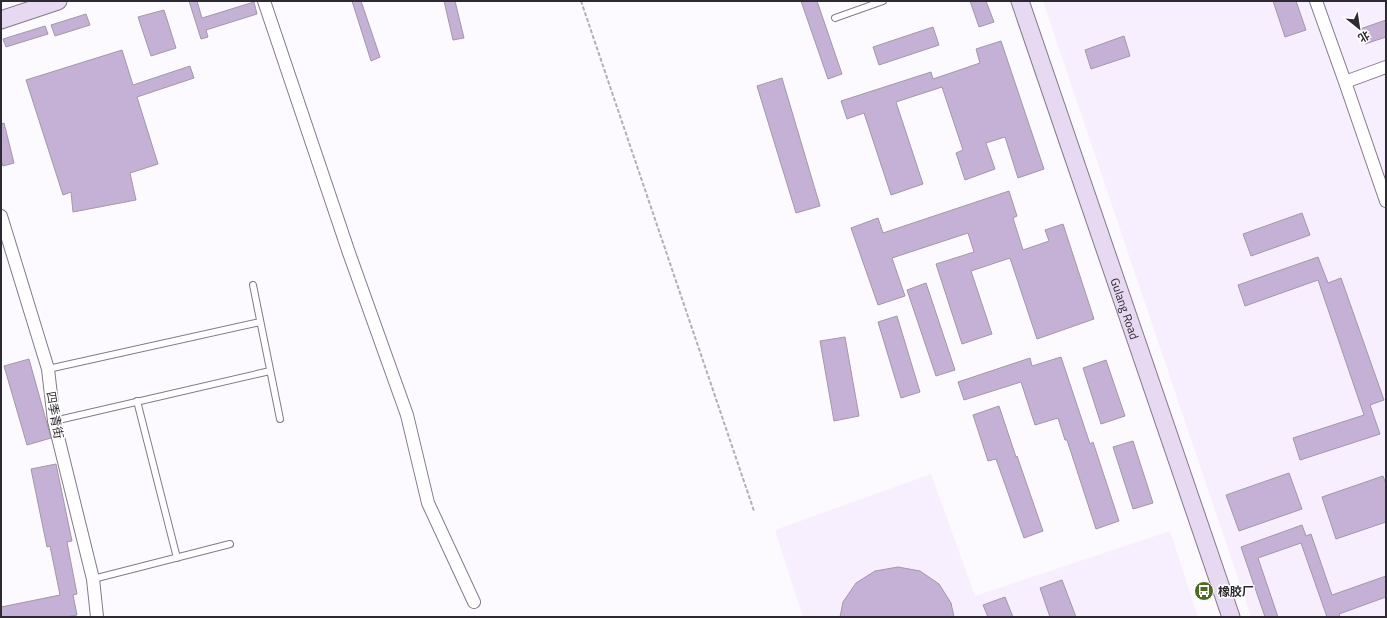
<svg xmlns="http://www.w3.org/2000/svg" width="1387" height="618" viewBox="0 0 1387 618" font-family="'Titillium Web','Noto Sans SC',sans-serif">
<rect width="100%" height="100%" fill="#fcfafe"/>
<path fill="#f7effe" d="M1043,1H1386V617H1251Z
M931,474L975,596L1170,531L1198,617H803L775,530Z"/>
<path fill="#c5b0d6" stroke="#a198aa" d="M189,1H197L202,18L254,2L257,14L206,30L208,37L201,39Z
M352,1H361L380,57L371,61Z
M444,1H455L464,38L453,40Z
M801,1H817L842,74L828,79Z
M970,1H986L994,22L979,27Z
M1273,1H1296L1306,30L1285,37Z
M164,10L176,48L151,56L138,17Z
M86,14L90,25L55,36L51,25Z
M1386,20V37L1365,44L1360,29Z
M45,26L48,34L6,47L3,39Z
M933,27L939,45L879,65L873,47Z
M1124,36L1130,56L1091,69L1085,50Z
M1001,41L1044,169L1018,178L1005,137L986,143L995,169L965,180L956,153L963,150L942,87L896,102L923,184L891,195L864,113L847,119L841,101L931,72L933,79L980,63L976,49Z
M122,50L133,85L190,66L194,78L137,97L158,164L130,173L136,200L73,212L71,192L63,195L26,80Z
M782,78L820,206L796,213L757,86Z
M4,123L14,163L3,166L1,160V124Z
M1009,191L1017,216L1013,218L1023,250L1049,241L1045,230L1063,224L1094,319L1037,339L1010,258L971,271L992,334L962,344L936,264L974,252L968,233L892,258L905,296L878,305L851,228L878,218L883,233Z
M1302,213L1310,235L1251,256L1243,234Z
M1318,257L1328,283L1341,278L1384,400L1370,405L1380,434L1300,460L1293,438L1364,415L1318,280L1245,306L1238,285Z
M926,283L955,370L936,376L907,290Z
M897,316L920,392L901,398L878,322Z
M845,337L859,416L834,421L820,341Z
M1061,357L1090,444L1093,442L1119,521L1096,529L1067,440H1065L1058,418L1035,425L1021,382L964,400L958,382L1030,358L1032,366Z
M29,359L51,438L27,445L4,366Z
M1106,360L1125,416L1101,424L1083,368Z
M999,406L1016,457L1017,456L1043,531L1024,538L996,459L988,461L973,415Z
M1133,441L1153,503L1133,509L1113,447Z
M56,464L72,541L67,542L77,594L73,595L77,615L65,617H1V607L60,595L50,546L47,547L31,469Z
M1289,473L1302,509L1239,531L1226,495Z
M1383,476L1386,484V522L1336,539L1322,497Z
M1302,525L1306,536L1311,534L1332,595L1386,576V597L1339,614L1340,617H1327L1301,543L1258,558L1278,617H1265L1241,547Z
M898,567L920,571L939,584L951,603L954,617H840L843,602L856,583L875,571Z
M1062,580L1076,617H1050L1040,588Z
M1005,597L1013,617H988L983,605Z"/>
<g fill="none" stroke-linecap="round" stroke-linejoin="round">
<defs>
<path id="lane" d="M835,18L883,1
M253,285L280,419
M48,369L260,322
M137,401L177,558
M54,421L270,371
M93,579L230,544"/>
<path id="street" d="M264,1L349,253L407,415L428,503L474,602
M1316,1L1345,82L1386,201
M1345,82L1386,67
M1,216L48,369L54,421L93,579L97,617"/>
<g id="secondary">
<path id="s1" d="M1020,1L1231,617"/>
<path d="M1,20L58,1"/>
</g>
</defs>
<use href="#lane" stroke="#83798a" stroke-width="8"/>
<use href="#street" stroke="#83798a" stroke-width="14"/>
<use href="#secondary" stroke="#83798a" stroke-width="19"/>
<path stroke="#b3b0b5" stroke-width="2" stroke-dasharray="4 2" stroke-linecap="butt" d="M581,1L754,511"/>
<use href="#lane" stroke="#fff" stroke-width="6"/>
<use href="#street" stroke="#fff" stroke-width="12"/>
<use href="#secondary" stroke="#e7d9f2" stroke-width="17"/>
</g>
<defs>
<symbol id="bus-disc" viewBox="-11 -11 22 22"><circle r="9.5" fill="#4c6c23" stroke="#fff"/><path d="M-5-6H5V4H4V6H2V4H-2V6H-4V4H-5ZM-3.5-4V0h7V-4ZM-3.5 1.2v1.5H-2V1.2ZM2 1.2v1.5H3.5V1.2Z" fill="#fff"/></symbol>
</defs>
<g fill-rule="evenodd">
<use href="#bus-disc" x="1193" y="580" width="22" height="22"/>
</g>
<g text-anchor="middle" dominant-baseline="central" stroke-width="3" stroke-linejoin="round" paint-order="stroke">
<g font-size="12" fill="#2e2a31" stroke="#fff">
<text stroke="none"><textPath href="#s1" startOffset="325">Gulang Road</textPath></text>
<text transform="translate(55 415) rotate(80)">四季青街</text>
</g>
<g font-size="12" font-weight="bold" fill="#2e2a31" stroke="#fff" text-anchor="start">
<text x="1218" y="591">橡胶厂</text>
</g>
</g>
<rect width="1387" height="618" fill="none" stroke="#2e2a31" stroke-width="4"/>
<g transform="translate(1359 28) rotate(150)" stroke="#ffffff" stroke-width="3" paint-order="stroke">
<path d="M0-3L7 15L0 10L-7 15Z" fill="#2e2a31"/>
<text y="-6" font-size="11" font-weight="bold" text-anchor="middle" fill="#2e2a31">北</text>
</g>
</svg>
